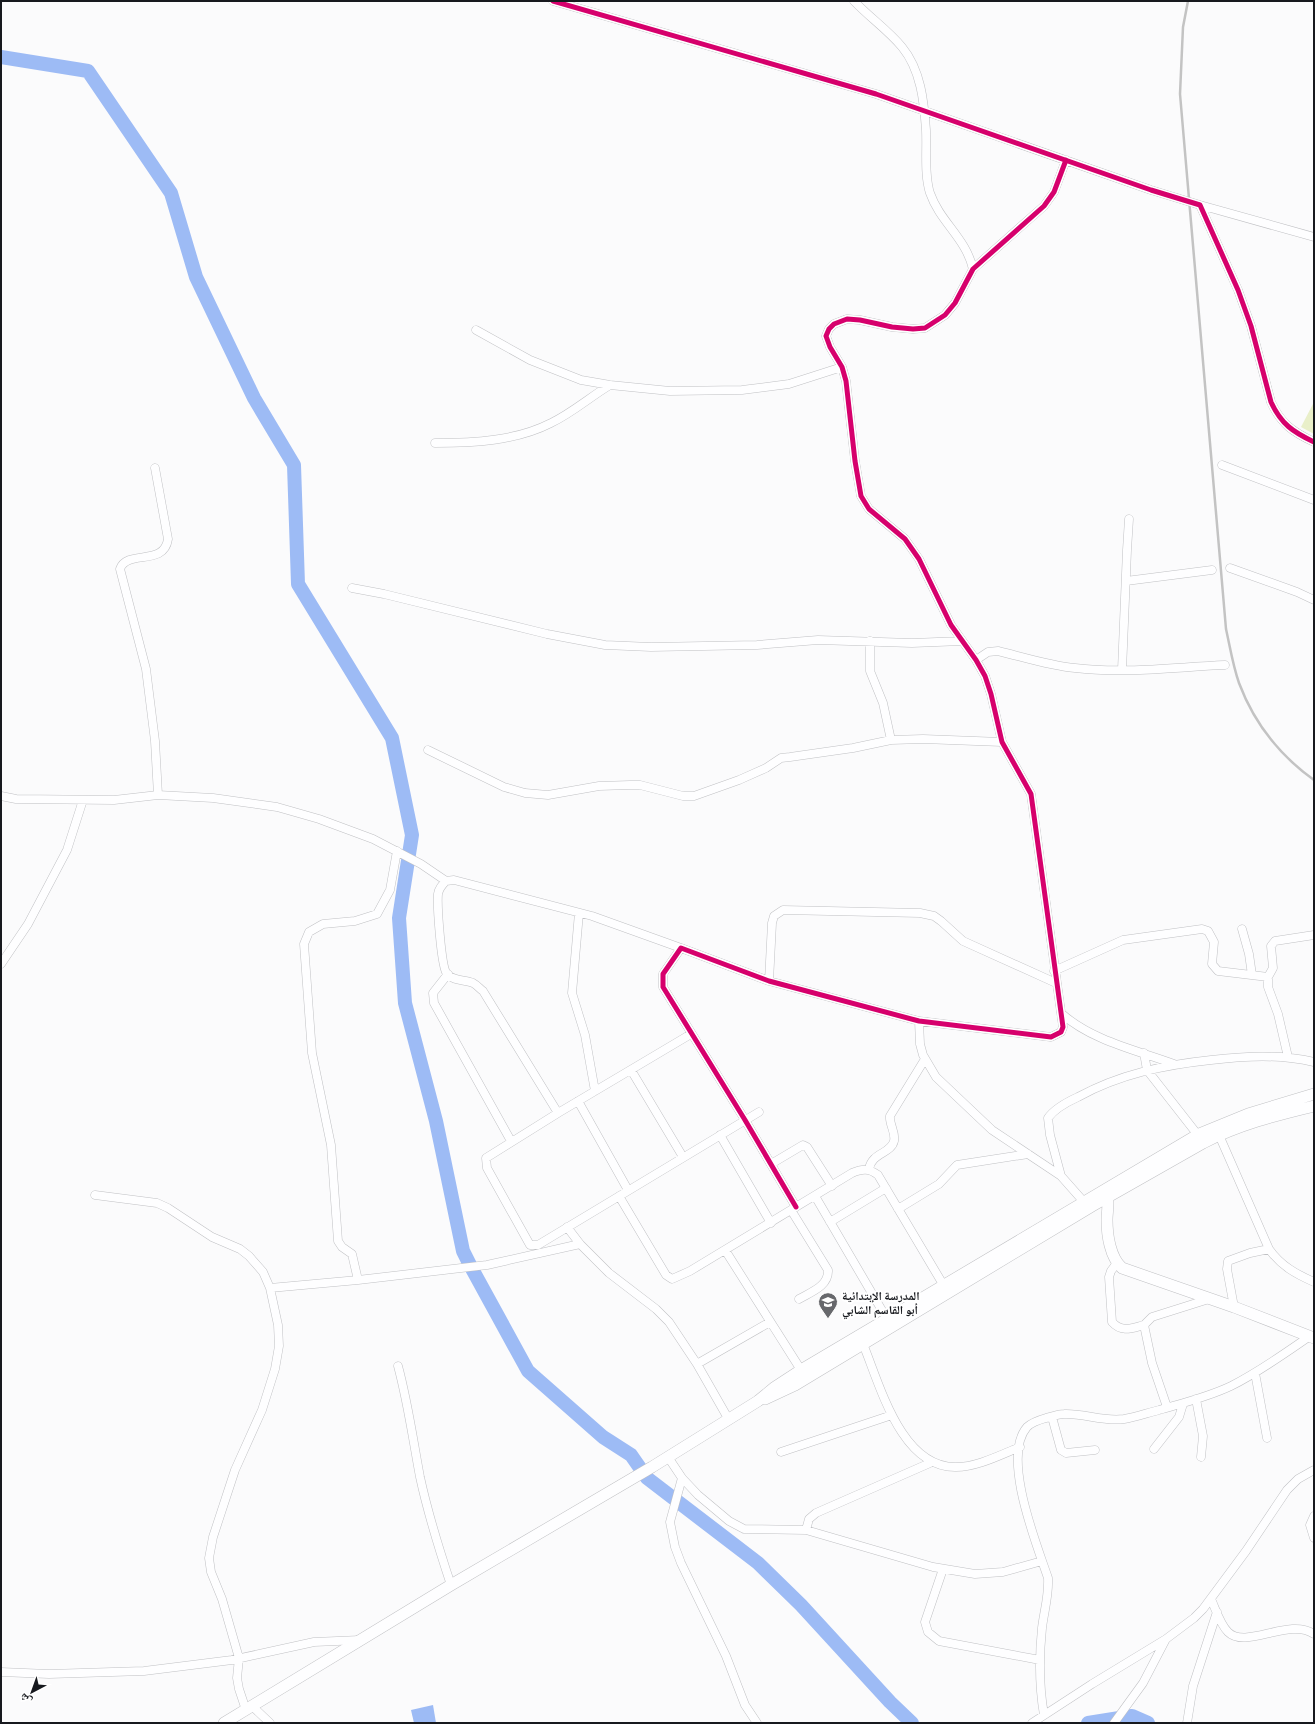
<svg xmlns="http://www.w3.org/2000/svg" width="1315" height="1724" viewBox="0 0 1315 1724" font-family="Commissioner,'Noto Naskh Arabic',sans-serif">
<rect width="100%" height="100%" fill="#fbfbfc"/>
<path fill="#e9efc9" d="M1314,402V434L1301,427Z"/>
<path fill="#9dbbf5" d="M433,1705L436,1723H414L411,1710Z"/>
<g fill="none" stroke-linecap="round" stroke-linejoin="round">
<path stroke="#9dbbf5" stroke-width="14" d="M1,57L88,71L171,193L196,277L254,398L294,465L298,584L392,738L412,835L399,918L405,1003L436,1121L463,1251L471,1267L528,1371L603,1437L631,1455L647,1478L758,1563L801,1605L890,1702L912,1723
M1088,1723L1132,1716L1148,1723"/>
<defs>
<path id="street" d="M553,1L876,94L1151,190L1200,205L1238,290L1251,326L1271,402C1281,424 1293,432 1314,442
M854,1C869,17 888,30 902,47C921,70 924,102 926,130C927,150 924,175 930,193C940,222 966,238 973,269
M1200,205L1314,237
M476,330L530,360L581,380L610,385L670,391L742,390L789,384L842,367
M435,443C473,443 516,441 551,423C572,413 590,397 610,385
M1222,465L1314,500
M155,468L168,539C164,567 127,549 120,569L146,669L155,741L158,795
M1230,568L1297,592L1314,600
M1126,581L1212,570
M352,588L384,594L547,634L605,645L651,647L757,645L818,640L912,643L962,641
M870,641V671L883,703L891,740
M976,660L988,652L998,651C1023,657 1050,666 1075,668C1125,674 1176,667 1225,665
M1122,670L1127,550L1129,519
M428,750L504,787L525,793L548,795L599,786L630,785H640L683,796H694L739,780L766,768L781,758L790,757L853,748L891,740L923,739L1002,742
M1,796L16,799L114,800L158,795L213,798L277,807L319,819L373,839L421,864L446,881L454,880L592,916L681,948
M446,881C442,885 439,888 438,894C437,905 441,967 447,974C453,981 466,980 473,983C477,985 480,989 483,991L558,1113
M579,913L572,993L585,1035L595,1091
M1242,929L1249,954L1252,975
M1,964L28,924L67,850L83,800
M1054,971L1123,940L1202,929L1208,931L1214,942L1212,964L1218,971L1268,977
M448,974L433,993L434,1003L511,1141
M769,981L772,923L774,916L783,910L920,913L934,916L941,921L963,941L1056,983
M1062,1014C1093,1041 1136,1050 1174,1064
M919,1021L920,1044L923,1055L936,1077L992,1130L1061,1176L1084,1202
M691,1034L558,1113L486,1158L487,1168L530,1245H538L759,1112
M1144,1053L1147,1070L1201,1139
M1288,1057L1278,1014L1268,987V977L1273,968L1271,946L1275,941L1314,935
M631,1070L683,1157
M578,1101L628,1190
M720,1135L771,1223
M1219,1135L1269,1249C1281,1266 1296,1274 1314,1282
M771,1164L803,1145L807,1147L832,1186
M869,1169C872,1152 891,1154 894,1141C896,1133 889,1124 890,1116L925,1059
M1061,1176L1050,1135L1048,1118C1055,1108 1067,1102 1078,1097C1120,1074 1164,1065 1211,1060C1246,1056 1279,1054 1314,1062
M95,1195L157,1203L168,1208L212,1237L240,1249L249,1256L263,1272L270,1288L278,1325L279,1346L275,1369L262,1410L235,1470L213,1537L209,1558L211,1572L222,1599L239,1658L237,1678L239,1689L246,1710
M619,1196L666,1275L672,1279L690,1271L852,1173C862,1169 869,1168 878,1175L944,1286
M815,1196L887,1319
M796,1207L745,1120L663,987V974L681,948L769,981L919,1021L1051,1037L1061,1032L1063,1027L1031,794L1002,742L991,694L985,676L976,660L951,625L919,559L905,539L869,509L861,496L855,461L846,381L842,367L830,347L826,336L829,329L834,324L847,319L860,320L892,327L913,329L925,328L945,315L955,303L973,269L1044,206L1054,192L1066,160
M898,1209L939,1184L957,1165L1028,1154
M791,1210L828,1270C829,1286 811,1292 799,1299
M830,1222L886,1188
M567,1227L580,1244L609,1273L656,1309L669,1322L697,1364L729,1420
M725,1250L801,1370
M1117,1263L1111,1271L1109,1277L1112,1322C1122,1333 1132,1328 1144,1325
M358,1280L487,1265L580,1244
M270,1288L358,1280L352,1254L342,1247L338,1241L331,1145L312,1053L304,944L309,932L323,924L355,921L377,914L390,890L397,851
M1234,1307L1227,1269L1228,1261L1250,1253L1269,1249
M863,1344C880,1385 901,1468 956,1467C977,1467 1000,1455 1020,1447
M697,1364L770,1322
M398,1366C408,1403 413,1440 420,1477C428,1514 439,1549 451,1585
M1255,1373L1267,1438
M1196,1399L1203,1436L1201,1457
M1167,1407L1152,1363L1144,1325L1152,1317L1209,1299
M1052,1417L1061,1450L1066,1453L1095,1450
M1154,1449L1179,1417L1183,1404
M781,1452L892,1415
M668,1457L682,1478L698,1495L729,1521L744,1529L806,1530L933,1567L975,1574L1003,1572L1042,1561
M682,1478L670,1522L675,1547L681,1563L726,1656L745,1705L757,1723
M1314,1516L1310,1525L1314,1538
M806,1530L809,1519L816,1513L930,1463
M943,1569L925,1622L928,1632L939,1641L1040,1660
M1211,1599C1216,1610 1220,1624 1228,1632C1246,1650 1289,1617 1314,1634
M1,1672L49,1674L144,1671L232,1660L314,1642L360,1640
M252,1706L270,1723
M1044,1715C1039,1686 1039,1657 1042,1628C1044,1611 1049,1596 1048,1578C1037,1545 1001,1457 1027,1427C1032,1422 1039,1420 1046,1418C1052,1417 1058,1414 1064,1414C1084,1413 1103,1422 1124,1419C1135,1417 1147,1413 1159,1410C1183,1403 1208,1397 1231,1386C1259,1372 1284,1354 1310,1336
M1032,1723L1092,1684L1166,1639L1194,1618L1203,1609L1246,1551L1287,1490L1298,1479L1314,1470
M1114,1723L1143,1683L1166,1639
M1187,1723L1193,1686L1217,1612"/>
<path id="secondary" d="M1106,1191C1110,1200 1107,1210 1107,1220C1107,1235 1110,1257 1122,1268L1234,1307L1314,1338
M765,1399L795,1385L1092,1206L1203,1143C1238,1125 1276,1115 1314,1106
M224,1723L451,1585L652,1467L758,1401L775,1387L801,1370L1199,1134L1248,1114L1314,1094"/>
</defs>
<use href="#street" stroke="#c0c1c4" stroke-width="9"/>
<use href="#secondary" stroke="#c0c1c4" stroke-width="12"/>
<use href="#street" stroke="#fefeff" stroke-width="8"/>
<use href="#secondary" stroke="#fefeff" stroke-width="11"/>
<path stroke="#c3c3c3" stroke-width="2.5" d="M1188,1L1183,27L1180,94L1226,629C1230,647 1233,666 1239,683C1254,723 1279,755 1314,780"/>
<defs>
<path id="cycleway" d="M553,1L876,94L1151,190L1200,205L1238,290L1251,326L1271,402C1281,424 1293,432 1314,442
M796,1207L745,1120L663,987V974L681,948L769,981L919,1021L1051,1037L1061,1032L1063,1027L1031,794L1002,742L991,694L985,676L976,660L951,625L919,559L905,539L869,509L861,496L855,461L846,381L842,367L830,347L826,336L829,329L834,324L847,319L860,320L892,327L913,329L925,328L945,315L955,303L973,269L1044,206L1054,192L1066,160"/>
</defs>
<use href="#cycleway" stroke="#fff" stroke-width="8"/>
<use href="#cycleway" stroke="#d6006c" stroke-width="5"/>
</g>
<defs>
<symbol id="school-pin" viewBox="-11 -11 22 30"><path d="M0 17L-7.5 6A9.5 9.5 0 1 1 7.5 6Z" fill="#67686c" stroke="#fff"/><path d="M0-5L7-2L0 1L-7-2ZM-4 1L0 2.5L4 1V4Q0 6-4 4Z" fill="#fff"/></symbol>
</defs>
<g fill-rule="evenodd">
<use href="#school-pin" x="817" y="1291" width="22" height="30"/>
</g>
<g text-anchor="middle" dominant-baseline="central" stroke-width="4" stroke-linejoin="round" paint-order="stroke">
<g font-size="12" font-weight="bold" fill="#17191e" stroke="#fff" text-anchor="start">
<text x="842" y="1295">المدرسة الإبتدائية<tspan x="842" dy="14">أبو القاسم الشابي</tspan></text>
</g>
</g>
<rect width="1315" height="1724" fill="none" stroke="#17191e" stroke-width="4"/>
<g transform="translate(32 1692) rotate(221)" stroke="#ffffff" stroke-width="3" paint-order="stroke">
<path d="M0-3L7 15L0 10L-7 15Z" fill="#17191e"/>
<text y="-6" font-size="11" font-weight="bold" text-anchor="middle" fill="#17191e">ش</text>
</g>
</svg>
